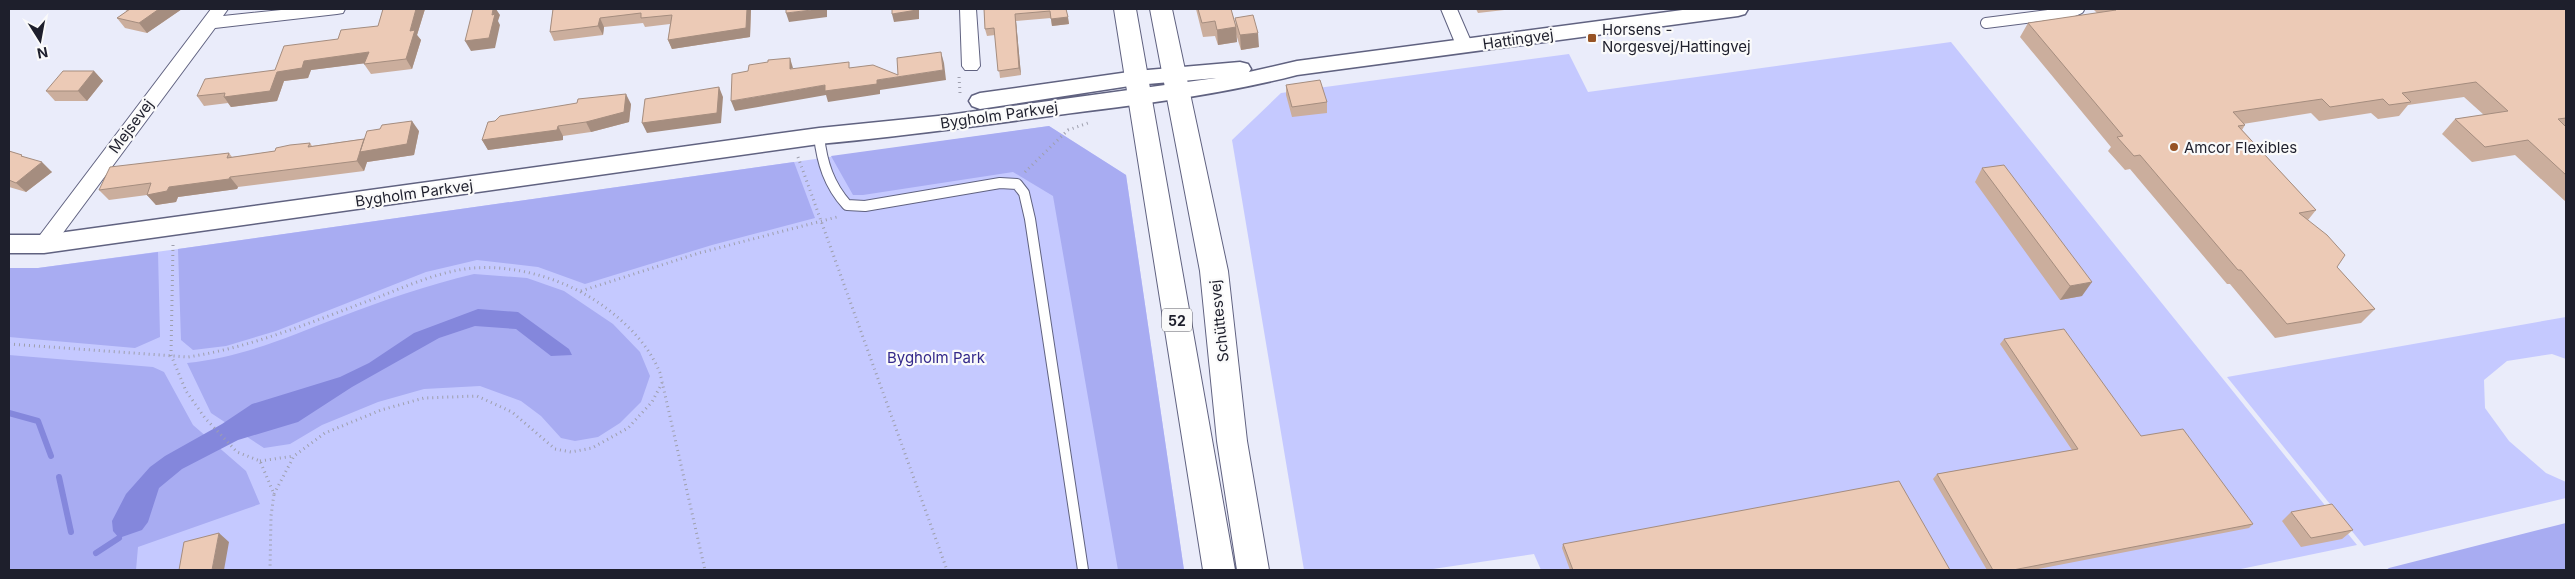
<svg xmlns="http://www.w3.org/2000/svg" width="2575" height="579" viewBox="0 0 2575 579" font-family="Inter,sans-serif">
<rect width="100%" height="100%" fill="#eaecfa"/>
<path fill="#c5c9ff" d="M1951,42L2357,545L2236,570H1541L1534,554L1426,570H1304L1232,140L1281,93L1569,54L1588,92Z
M1049,126L1126,175L1184,570H9V268H38L178,249Z
M2566,317V359L2552,354L2507,361L2484,380L2485,408L2509,441L2546,473L2566,482V498L2364,546L2227,377Z"/>
<path fill="#a8acf2" d="M1049,126L1126,175L1184,570H1118L1053,196L1013,172L863,195H853L831,156Z
M794,162L815,218L712,245L585,284L538,267L477,260L426,272L276,331L226,346L193,350L181,340L178,249Z
M158,252L160,337L135,348L9,337V268H38Z
M474,274L527,278L564,291L613,324L640,352L650,376L641,402L620,423L598,437L575,441L561,438L541,416L521,401L480,386L424,389L378,402L322,425L290,444L264,448L211,413L187,363C244,357 287,337 340,317C384,300 428,285 474,274Z
M9,355L153,367L164,372L193,425L246,471L260,504L138,547L136,570H9Z
M2566,523V570H2386L2389,568Z"/>
<path fill="#8487dc" d="M478,309L518,312L569,349L572,355L551,356L516,329L475,326L439,338L352,387L298,422L238,440L182,469L159,488L148,522L142,530L119,538L113,531L112,521L126,494L150,467L165,456L222,424L252,404L340,377L369,363L414,333Z"/>
<g fill="none" stroke-linecap="round" stroke-linejoin="round">
<path stroke="#8487dc" stroke-width="6" d="M9,413L38,421L51,456
M59,477L71,532
M96,553L119,538"/>
<defs>
<path id="service" d="M1986,23L2072,12L2079,9
M819,136C822,163 829,185 847,205L865,206L1000,183L1017,184L1024,193L1030,219L1083,570"/>
<path id="minor" d="M211,9H228L223,16L291,9H345L343,13L337,14L215,28L51,249L44,251L37,249L34,244L37,239Z
M960,9H976L980,66L977,70H965L962,66Z
M1441,9H1457L1473,46L1470,50H1458Z"/>
<path id="tertiary" d="M1690,9H1748L1745,14L1738,16L1297,75C1220,95 1143,104 1065,114C983,125 901,137 819,144L44,253H9V235H44L819,128L948,115L1216,78L1136,85L980,109L972,106L969,101L972,96L980,93L1136,71L1240,62L1248,64L1251,69L1249,72L1297,61Z"/>
<path id="primary" d="M1114,9H1136L1235,570H1203Z
M1150,9H1172L1228,271L1247,441L1269,570H1237L1217,441L1200,271Z"/>
</defs>
<use href="#service" stroke="#606280" stroke-width="12"/>
<use href="#minor" stroke="#606280" stroke-width="2"/>
<use href="#tertiary" stroke="#606280" stroke-width="3"/>
<use href="#primary" stroke="#606280" stroke-width="2"/>
<path stroke="#9e9fad" stroke-width="3" stroke-dasharray="1 4" stroke-linecap="butt" d="M959,77L960,93
M798,157L947,570
M1025,172L1068,130L1088,123
M173,245L171,355L186,391L205,418L237,452L260,461L274,494L271,516L270,570
M581,291L699,253L837,217
M9,344L188,357C253,347 314,321 376,298C407,286 440,271 473,268C515,265 561,278 596,301C623,319 648,343 660,373L705,570
M260,461L294,456
M274,494L294,456L325,433L381,410L424,398L477,396L512,412L555,449L571,452L592,448L628,428L652,402L662,383"/>
<use href="#service" stroke="#fff" stroke-width="10"/>
<use href="#minor" fill="#fff" fill-rule="evenodd"/>
<use href="#tertiary" fill="#fff" fill-rule="evenodd"/>
<use href="#primary" fill="#fff" fill-rule="evenodd"/>
</g>
<path fill="#cbae9d" d="M124,9H182L147,33L125,28L117,18L127,11Z
M383,9H425L417,35L421,40L412,69L371,74L364,64L365,63L311,70L308,78L284,81L277,101L231,107L228,103L204,106L197,96L275,70L338,39L378,26Z
M553,9H751L750,37L672,49L668,40L670,24L645,27L643,23L604,27L603,35L554,41L550,32Z
M984,9H1066L1069,24L1052,26L1051,18L1016,21L1021,75L1000,78L995,35L987,36L985,29Z
M1196,9H1231L1236,26L1235,18L1259,47L1241,50L1236,34L1237,42L1218,45L1215,36L1203,37Z
M1476,9H1513L1478,13Z
M2093,9H2566V202L2515,155L2472,162L2442,134L2455,119L2484,115L2464,97L2408,105L2399,116L2378,119L2371,113L2319,121L2311,113L2243,124L2245,125L2242,130L2316,210L2308,220L2337,267L2375,309L2361,323L2275,338L2230,284H2227L2130,169L2125,170L2108,151L2111,147L2020,37L2028,23L2097,13Z
M94,71L103,81L87,101H55L46,91Z
M1286,85L1327,102V113L1292,117L1286,95Z
M631,104L629,122L591,132L563,136V140L488,150L482,140Z
M419,131L414,155L367,162L364,171L238,187L237,189L178,197L176,202L156,205L147,195L109,200L99,190L229,153L232,157L275,151L310,143L312,146Z
M9,151L25,158L52,172L26,192L9,187Z
M1982,168L2082,296L2060,300L1975,182Z
M2004,339L2141,436L2253,524L2249,528L2033,570H1987L1933,479L1937,474L2072,450L2000,344Z
M2291,512L2353,530L2342,539L2301,547L2282,521Z
M1563,544L1950,570H1570L1562,548Z"/>
<path fill="#a58d7f" d="M159,9H182L147,33L139,23Z
M416,9H425L417,35L421,40L412,69L406,59L410,31Z
M493,9H496L500,15L498,21L500,25L495,48L471,51L465,41L492,15Z
M747,9H751L750,37L672,49L668,40Z
M820,9H827V17L789,22L786,13Z
M917,9H919V19L894,22L892,14Z
M1015,14L1016,21L1021,75L1019,68Z
M1068,17L1069,24L1052,26L1051,19Z
M600,18L604,27L603,35L598,26Z
M1236,27L1237,42L1218,45L1217,30Z
M1258,33L1259,47L1241,50L1240,35Z
M369,52L375,62L311,70L308,78L284,81L277,101L231,107L224,97L277,72L304,61Z
M941,52L944,63L946,80L880,90V94L828,102L826,95L735,111L731,101L825,85L877,80L943,70Z
M790,58L793,68L790,69Z
M94,71L103,81L87,101L78,91Z
M719,87L723,97L721,123L647,133L642,123Z
M626,94L631,104L629,122L591,132L586,122Z
M412,121L419,131L414,155L367,162L364,171L357,161L364,139Z
M558,126L563,136V140L488,150L482,140Z
M42,162L52,172L26,192L16,183Z
M230,177L238,187L237,189L178,197L176,202L156,205L147,195L169,187Z
M2092,282L2082,296L2060,300L2070,286Z
M219,533L229,542L224,570H212Z"/>
<path fill="#eccab6" stroke="#a58d7f" d="M130,9H159L139,23L117,18Z
M383,9H416L410,31L415,30L406,59L364,64L369,52L304,61L302,68L277,72L270,91L224,97L225,93L197,96L205,79L275,70L284,46L338,39L341,30L378,26Z
M473,9H493L492,15L495,14L489,38L465,41Z
M553,9H747L746,28L668,40L672,15L641,18V13L600,18L598,26L550,32Z
M786,9H820L786,13Z
M892,9H917V10L892,14Z
M984,9H1066L1068,17L1051,19L1050,11L1015,14L1019,68L998,71L994,28L985,29Z
M1198,9H1231L1236,27L1217,30L1215,21L1202,23Z
M2114,9H2566V118L2558,119L2566,127V175L2528,140L2485,147L2455,119L2508,111L2476,82L2402,93L2411,102L2389,105L2383,99L2330,107L2322,99L2233,112L2245,125L2238,126L2316,210L2299,213L2327,235L2345,255L2337,267L2375,309L2287,324L2241,270H2238L2140,155L2134,156L2117,137L2123,136L2028,23L2116,10Z
M1253,15L1258,33L1240,35L1235,18Z
M941,52L943,70L877,80V84L825,91V85L731,101L732,74L748,71L749,65L768,62V60L790,58V69L849,62V68L873,65L898,75L897,58Z
M63,71H94L78,91H46Z
M1320,80L1327,102L1292,107L1286,85Z
M719,87L717,113L642,123L645,99Z
M626,94L624,112L586,122L558,126L557,130L482,140L488,122L495,121L500,116L577,103L578,99Z
M412,121L407,144L360,152L367,131L380,129L382,125Z
M364,139L357,161L230,177L229,179L169,187L167,191L147,195L151,183L99,190L110,167L229,153L227,158L275,151L276,148L290,145L310,143L308,147Z
M9,151L22,155L21,156L42,162L16,183L9,180Z
M2004,165L2092,282L2070,286L1982,168Z
M2064,329L2141,436L2183,429L2253,524L2013,570H1993L1937,474L2078,449L2004,339Z
M1899,481L1950,570H1573L1563,544Z
M2332,504L2353,530L2311,538L2291,512Z
M219,533L212,570H179L184,542Z"/>
<g fill="#975325" stroke="#fafafa" stroke-width="2">
<rect x="1587" y="33" width="10" height="10" rx="2.5"/>
<circle cx="2174" cy="147" r="5"/>
</g>
<g text-anchor="middle" dominant-baseline="central" stroke-width="4.5" stroke-linejoin="round" paint-order="stroke">
<rect fill="#fafafa" stroke="#60616a" stroke-width="1" x="1162" y="308.5" width="30" height="23" rx="4"/>
<g font-size="14" font-weight="bold" fill="#1e1f2c">
<text x="1177" y="320">52</text>
</g>
<g font-size="15" fill="#1e1f2c" stroke="#fafafa" text-anchor="start">
<text x="1602" y="29">Horsens -<tspan x="1602" dy="17">Norgesvej/Hattingvej</tspan></text>
<text x="2184" y="147">Amcor Flexibles</text>
</g>
<g font-size="15" fill="#1e1f2c" stroke="#fafafa">
<text transform="translate(1518 39) rotate(-8)">Hattingvej</text>
<text transform="translate(999 115) rotate(-8)">Bygholm Parkvej</text>
<text transform="translate(131 126) rotate(-53)">Mejsevej</text>
<text transform="translate(414 193) rotate(-8)">Bygholm Parkvej</text>
<text transform="translate(1219 321) rotate(-96)">Schüttesvej</text>
</g>
<g font-size="15" fill="#34298b" stroke="#fafafa">
<text x="936" y="357">Bygholm Park</text>
</g>
</g>
<rect width="2575" height="579" fill="none" stroke="#1e1f2c" stroke-width="20"/>
<g transform="translate(40 40) rotate(169)" stroke="#fafafa" stroke-width="4" paint-order="stroke">
<path d="M0-4L9 19L0 12L-9 19Z" fill="#1e1f2c"/>
<text y="-8" font-size="14" font-weight="bold" text-anchor="middle" fill="#1e1f2c">N</text>
</g>
</svg>
